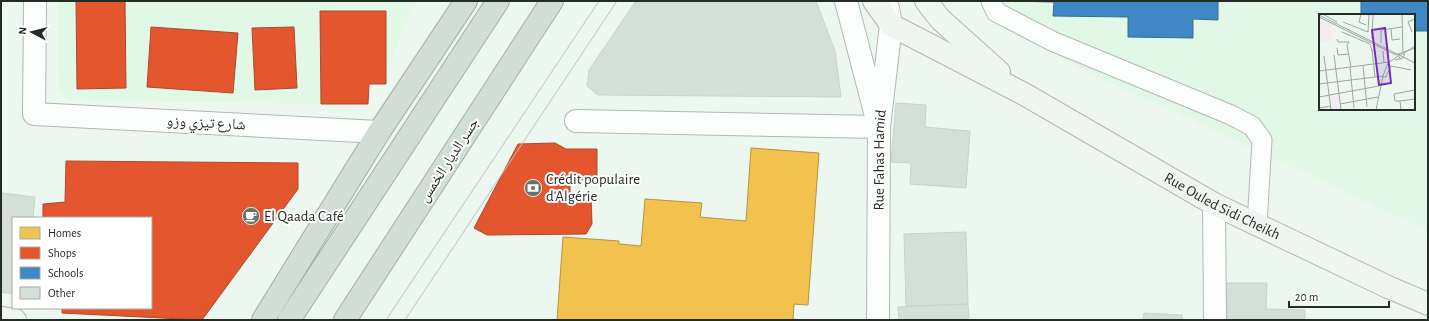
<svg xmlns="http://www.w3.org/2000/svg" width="1429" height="321" viewBox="0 0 1429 321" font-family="'Alegreya Sans','Noto Naskh Arabic',sans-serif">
<rect width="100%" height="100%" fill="#ecf8ef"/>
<path fill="#e2f8e7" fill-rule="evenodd" d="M58,1H417L399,38L386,84H369L368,104H321L71,100L64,97L59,90Z
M980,1H1428V231L1087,72L1008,29ZM1320,15H1414V109H1320Z"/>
<path fill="#f2c14e" stroke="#b49442" d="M751,148L819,153L808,305L794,304L793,320H557L563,237L619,241V244L641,246L645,199L702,203L700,217L746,221Z"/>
<path fill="#e4572e" stroke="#aa4a2b" d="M76,1H125L126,88L77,89Z
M320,11H386V84H369L368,104H321Z
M151,27L238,33L233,93L147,87Z
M294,27L297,88L255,90L252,28Z
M555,143L566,149H597V180H570V196H591L592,224L586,234L487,235L474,228L518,144Z
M66,161L298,163V189L202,320L62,313V308H151V218H43V204L65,202Z"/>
<path fill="#3f88c5" stroke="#376c95" d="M1009,1H1218V20L1193,19V38L1128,37V17L1053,16L1054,2Z
M1361,1H1428V31H1414V15H1361Z"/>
<path fill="#d4dfd7" stroke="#c9d3cc" d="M636,1H816L835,51L841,97L598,95L587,86L589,70Z
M896,103L926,105L925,127L970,131L966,188L910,184L911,163L891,162Z
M1,193L35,197L33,218H13V294L1,292Z
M966,232L968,304L906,306L904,234Z
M1227,283H1267L1266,309L1305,310V320H1227Z
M968,304L969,320H899L898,307Z
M1144,313L1182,315V320H1143Z"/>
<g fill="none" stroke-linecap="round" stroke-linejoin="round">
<defs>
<path id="lane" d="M991,1L996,12L1052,41L1231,115L1252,126L1262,140L1257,225"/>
<g id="street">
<path d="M35,1L34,114L379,132"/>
<path d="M846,1L876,116"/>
<path d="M576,121L879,127"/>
<path d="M1214,204L1215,320"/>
<path id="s1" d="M878,320L879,127L891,25L888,8"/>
</g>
<g id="secondary">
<path id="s2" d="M874,1L891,25L1024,94L1214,204L1388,287L1428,304"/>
<path d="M926,1L940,19L999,72"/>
<path d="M1,318L15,320"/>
</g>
<path id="highway" d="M263,320L379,132L466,1
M289,320L498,1
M345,320L552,1"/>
</defs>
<use href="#lane" stroke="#b0b9b2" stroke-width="21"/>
<use href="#street" stroke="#b0b9b2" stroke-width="24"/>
<use href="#secondary" stroke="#b0b9b2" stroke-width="24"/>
<use href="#highway" stroke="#9fb2a5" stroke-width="24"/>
<use href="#lane" stroke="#fcfefd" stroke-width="19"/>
<use href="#street" stroke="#fcfefd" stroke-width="22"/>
<use href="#secondary" stroke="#eff5f1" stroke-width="22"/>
<use href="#highway" stroke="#d1ded6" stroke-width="22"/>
<path stroke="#bfc2bf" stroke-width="1" d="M386,320L599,1
M405,320L617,1"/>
</g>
<defs>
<symbol id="bank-disc" viewBox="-11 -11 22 22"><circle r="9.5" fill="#69736c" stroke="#fff"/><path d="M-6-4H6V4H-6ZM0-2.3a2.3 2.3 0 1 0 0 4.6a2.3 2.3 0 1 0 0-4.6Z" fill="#fff"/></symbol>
<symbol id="cafe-disc" viewBox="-11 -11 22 22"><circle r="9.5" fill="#69736c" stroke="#fff"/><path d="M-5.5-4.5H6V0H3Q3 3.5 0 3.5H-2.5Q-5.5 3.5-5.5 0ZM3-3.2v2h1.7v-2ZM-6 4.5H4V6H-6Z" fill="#fff"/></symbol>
</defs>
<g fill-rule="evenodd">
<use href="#bank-disc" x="523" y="178" width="20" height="20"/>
<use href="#cafe-disc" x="241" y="206" width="20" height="20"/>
</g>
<g text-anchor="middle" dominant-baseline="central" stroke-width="4" stroke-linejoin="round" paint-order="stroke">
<g font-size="15" fill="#232c25" stroke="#fff">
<text transform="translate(206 123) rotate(3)">شارع تيزي وزو</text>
<text transform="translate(449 160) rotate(-57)">جسر الديار الخمس</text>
<text stroke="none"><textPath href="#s1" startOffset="160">Rue Fahas Hamid</textPath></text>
<text stroke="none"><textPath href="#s2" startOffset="407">Rue Ouled Sidi Cheikh</textPath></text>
</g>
<g font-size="15" fill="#232c25" stroke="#fff" text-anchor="start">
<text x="546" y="179">Crédit populaire<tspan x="546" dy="17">d'Algérie</tspan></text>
<text x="264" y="216">El Qaada Café</text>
</g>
</g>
<g transform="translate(1319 14)">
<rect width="96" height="96" fill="#ecf8ef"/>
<path d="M0,5L13,11V27L0,29ZM19,81L21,96H13L11,82Z" fill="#f3eaf2"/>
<path fill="none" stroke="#9ca69e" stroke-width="1" d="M4,0L18,8M42,0L40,8L47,11M83,0L84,39M0,1L96,49M0,3L77,41L96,34M24,8L49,18L50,0M72,15L73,26L81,25M23,18L51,30L53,37M93,18L89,8L96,5M18,25L19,28H30L28,31L32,53M53,25L54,0M62,29V16L83,13M18,34L19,41L30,40M53,36L56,63M64,37L65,49M85,39L96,32M15,41L22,96M5,42L12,96M76,46L84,44L86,40H79L81,45M44,51L48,93M31,53L35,94M0,57L70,48M63,63H67L72,52L92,56M0,70L64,62M0,83L60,72M81,87L96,85M21,90L59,83M0,94L12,92M57,96L64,62L69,49L79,42M82,96L81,87H76L75,80L96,76"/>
<path fill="#7b2cbf" fill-opacity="0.15" stroke="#7b2cbf" stroke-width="2" d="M66,14L72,69L60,71L53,16Z"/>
<rect width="96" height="96" fill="none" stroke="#232c25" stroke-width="2"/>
</g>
<rect width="1429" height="321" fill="none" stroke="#232c25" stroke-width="4"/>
<rect x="12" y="217" width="140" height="92" fill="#ffffff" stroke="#a7aba8"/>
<rect x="20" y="227" width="20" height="12" fill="#f2c14e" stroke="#a7aba8"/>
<text x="48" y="237" font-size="12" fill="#232c25">Homes</text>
<rect x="20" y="247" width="20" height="12" fill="#e4572e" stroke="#a7aba8"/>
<text x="48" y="257" font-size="12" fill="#232c25">Shops</text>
<rect x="20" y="267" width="20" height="12" fill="#3f88c5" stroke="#a7aba8"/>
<text x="48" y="277" font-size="12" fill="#232c25">Schools</text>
<rect x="20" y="287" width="20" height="12" fill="#d4dfd7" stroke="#a7aba8"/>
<text x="48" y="297" font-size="12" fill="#232c25">Other</text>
<g transform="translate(32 32) rotate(277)" stroke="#ffffff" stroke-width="3" paint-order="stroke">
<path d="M0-3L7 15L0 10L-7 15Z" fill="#232c25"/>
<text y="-6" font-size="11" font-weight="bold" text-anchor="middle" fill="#232c25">N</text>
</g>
<path d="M1289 301v6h100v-6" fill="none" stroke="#232c25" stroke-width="2"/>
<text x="1295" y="301" font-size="12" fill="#232c25" stroke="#ffffff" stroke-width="3" paint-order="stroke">20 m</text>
</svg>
